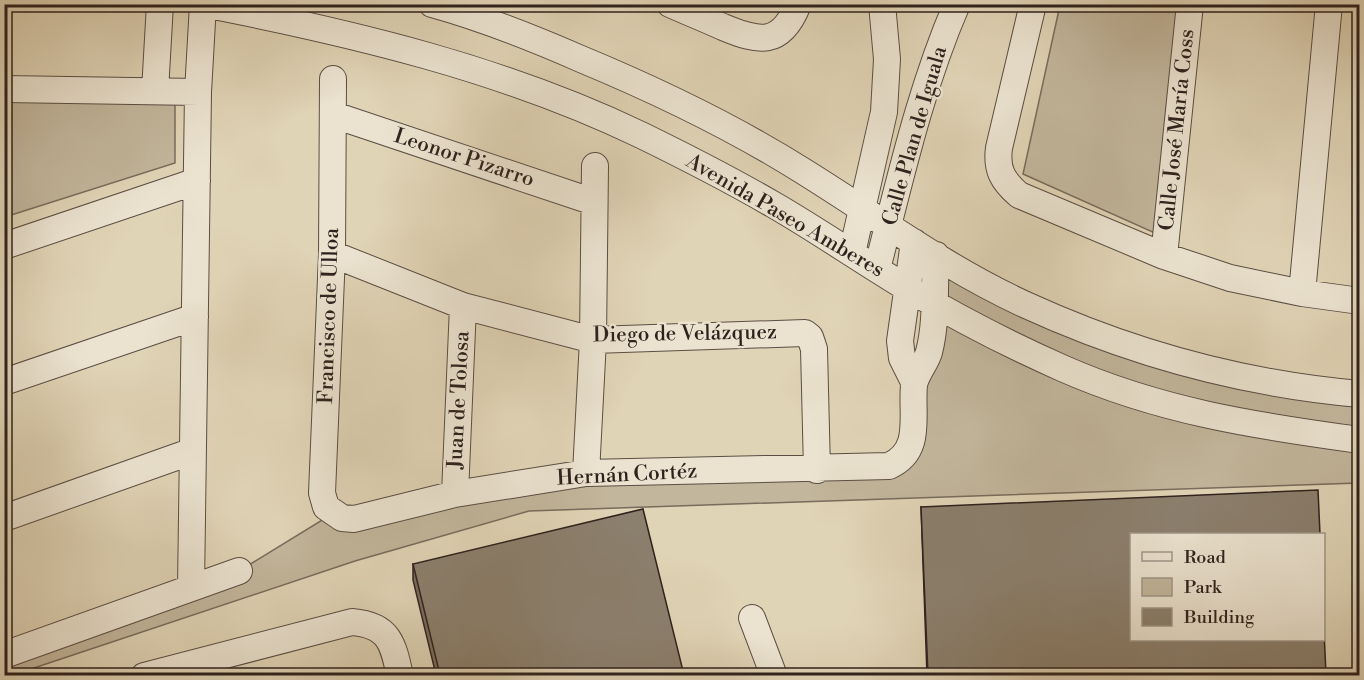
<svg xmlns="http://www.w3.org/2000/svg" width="1364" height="680" viewBox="0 0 1364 680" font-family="'Libre Bodoni',serif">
<rect width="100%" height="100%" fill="#e0d4b6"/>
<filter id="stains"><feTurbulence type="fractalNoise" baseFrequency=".00333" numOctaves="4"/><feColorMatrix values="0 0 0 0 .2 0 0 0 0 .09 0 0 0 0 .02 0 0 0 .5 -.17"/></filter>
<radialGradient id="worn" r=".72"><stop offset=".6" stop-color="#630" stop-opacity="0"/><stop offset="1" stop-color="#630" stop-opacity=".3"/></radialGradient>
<path fill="#c2b69c" stroke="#786c5d" stroke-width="1.5" d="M1060,5H1178L1157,234L1023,174Z
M5,101L175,104V163L5,217Z
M936,255L1206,369L1359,393V483L529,511L355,561L13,675L5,676V655L239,571L332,514L455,494L900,461Z"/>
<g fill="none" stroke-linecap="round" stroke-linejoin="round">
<defs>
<path id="minor" d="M204,4C352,33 504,69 641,135C686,157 731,180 774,205C819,231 862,261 907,288C956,317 1010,345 1062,368C1159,411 1256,426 1360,440
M432,4C483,18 533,38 581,59C658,91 733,127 803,171C877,217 947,269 1026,305C1131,353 1245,384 1360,394
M670,4C688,12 705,19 723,27C759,42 781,47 798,4
M1033,4L999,148C996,170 1003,181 1019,195L1164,256L1230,278L1302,293L1360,301
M333,79L332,254L322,493L326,507L342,518L354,519L455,494L586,473L889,466C923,451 911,416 914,385C916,373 926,363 929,352C937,322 934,286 936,255
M4,89L198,92
M155,91L160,4
M334,115L594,202
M914,242L900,341L902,358L914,382
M4,246L197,181
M852,253L884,112L887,59L882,4
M332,254L463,306L593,340L805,333L810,337L814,349L817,470
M1164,256L1190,4
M877,269C900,180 920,89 957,4
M1302,293L1329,4
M4,382L195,317
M586,473L593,340L595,166
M455,494L463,306
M4,518L193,451
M191,588L198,92L203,4
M752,618L774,676
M4,655L239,571
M144,676L352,622C389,625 393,643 400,676"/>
</defs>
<use href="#minor" stroke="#5b4e44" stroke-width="28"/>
<use href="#minor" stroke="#ebe3d0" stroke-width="26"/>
</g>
<path fill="#786d5e" stroke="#2f221e" stroke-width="1.5" d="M921,507L1326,675H927Z
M413,564L684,675H436L413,580Z"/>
<path fill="#8b7f6d" stroke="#2f221e" stroke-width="1.5" d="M1318,490L1320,534H1131V639H1323V608L1326,675H928L921,507Z
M643,509L684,675H440L413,564Z"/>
<g text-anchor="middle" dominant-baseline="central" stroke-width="5" stroke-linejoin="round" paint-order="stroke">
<g font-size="21" fill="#2f221e" stroke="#ebe3d0">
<text transform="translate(1177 130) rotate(-84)">Calle José María Coss</text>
<text transform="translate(915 136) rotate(-74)">Calle Plan de Iguala</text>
<text transform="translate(464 158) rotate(18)">Leonor Pizarro</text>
<text transform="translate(785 216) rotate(30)">Avenida Paseo Amberes</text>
<text transform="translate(329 316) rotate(-88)">Francisco de Ulloa</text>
<text transform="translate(685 334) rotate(-1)">Diego de Velázquez</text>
<text transform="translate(459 400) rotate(-87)">Juan de Tolosa</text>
<text transform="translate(627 475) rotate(-3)">Hernán Cortéz</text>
</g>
</g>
<rect width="1364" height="680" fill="none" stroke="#e0d4b6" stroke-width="24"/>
<rect x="6" y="6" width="1352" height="668" fill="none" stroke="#2f221e" stroke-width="3"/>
<rect x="12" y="12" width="1340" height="656" fill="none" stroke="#2f221e" stroke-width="1.5"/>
<rect x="1130" y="533" width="195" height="108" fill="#ebe3d0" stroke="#a09689" stroke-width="1.5"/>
<rect x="1142" y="552" width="30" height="9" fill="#ebe3d0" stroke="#a09689" stroke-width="1.5"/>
<text x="1184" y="563" font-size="18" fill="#2f221e">Road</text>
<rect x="1142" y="578" width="30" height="18" fill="#c2b69c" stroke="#a09689" stroke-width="1.5"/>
<text x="1184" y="593" font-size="18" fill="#2f221e">Park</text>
<rect x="1142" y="608" width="30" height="18" fill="#8b7f6d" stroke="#a09689" stroke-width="1.5"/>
<text x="1184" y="623" font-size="18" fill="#2f221e">Building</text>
<rect width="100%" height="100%" filter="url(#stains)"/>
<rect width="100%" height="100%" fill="url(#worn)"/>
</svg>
